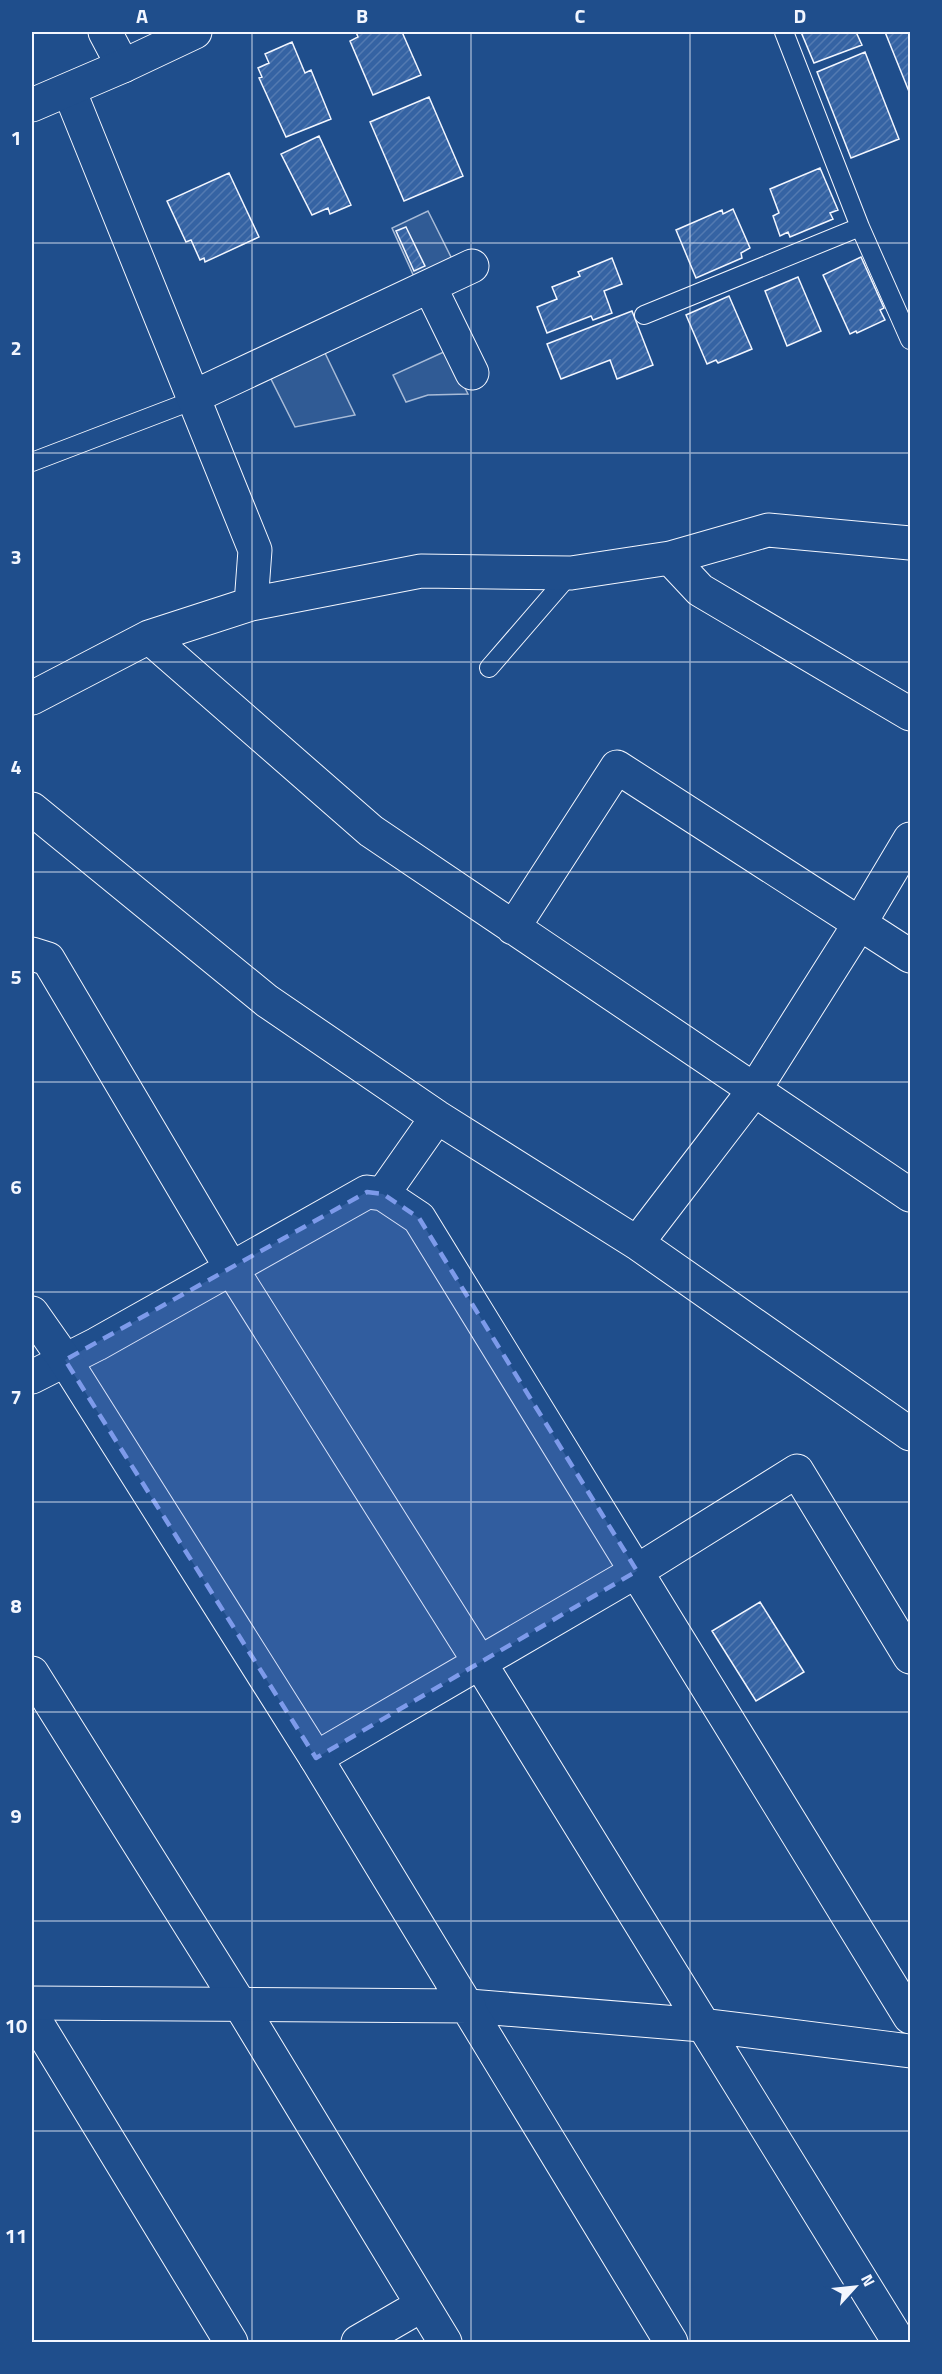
<svg xmlns="http://www.w3.org/2000/svg" width="942" height="2374" viewBox="0 0 942 2374" font-family="'Titillium Web',sans-serif">
<defs>
<pattern id="building-hatch" width="6" height="6" patternUnits="userSpaceOnUse" patternTransform="scale(1.5)"><rect width="6" height="6" fill="#3563a3"/><path d="M-1 1l2-2M0 6l6-6M5 7l2-2" fill="none" stroke="#537ab1"/></pattern>
</defs>
<rect width="100%" height="100%" fill="#1f4e8c"/>
<path fill="#305b95" stroke="#a8bbd7" stroke-width="1.5" d="M428,211L453,261L415,279L392,228Z
M324,351L355,415L295,427L269,375Z
M446,351L468,394L428,395L406,402L393,375Z"/>
<path fill="url(#building-hatch)" stroke="#f2f6ff" stroke-width="1.5" d="M356,32H402L421,75L373,95L350,41L358,37Z
M801,32H856L862,45L814,63Z
M885,32H910V94Z
M292,42L305,73L311,70L331,119L286,137L259,78L262,77L258,68L269,63L265,54Z
M865,52L899,139L851,158L817,72Z
M429,97L463,176L404,201L370,122Z
M319,136L351,205L330,214L328,208L312,215L281,154Z
M820,168L838,210L830,213L833,219L790,237L788,232L780,236L773,216L779,213L770,189Z
M229,173L259,237L205,262L204,258L200,260L191,240L186,242L167,201Z
M733,209L750,248L741,253L742,258L696,278L676,230L722,210L723,214Z
M406,227L425,266L414,271L396,231Z
M861,257L884,308L880,310L885,320L857,333L856,331L850,334L823,275Z
M612,258L622,284L604,291L612,313L593,320L591,316L547,333L537,307L557,299L552,287L580,276L578,272Z
M798,277L821,331L787,346L765,291Z
M729,296L752,349L718,363L716,360L707,364L686,315Z
M632,311L653,365L617,379L610,360L561,379L547,344Z
M760,1602L804,1672L756,1701L712,1631Z"/>
<g fill="none" stroke-linecap="round" stroke-linejoin="round">
<defs>
<path id="lane" d="M860,227L910,340
M644,315L860,227L784,32
M32,462L194,400
M489,668L571,573"/>
<path id="street" d="M105,32L123,66
M69,90L255,550L251,604
M430,287L472,373
M193,397L472,266
M670,558L700,590L910,714
M149,637L371,831L910,1195
M32,698L149,637L251,604L421,571L571,573L670,558L768,530L910,543
M32,809L267,1001L437,1117L637,1243L910,1434
M513,928L617,767L910,956
M32,954L48,959L231,1268L480,1663L899,2342
M383,1194L437,1117
M637,1243L755,1089L860,923L910,839
M32,1377L97,1344L367,1192L383,1194L419,1218L910,2017
M32,1673L239,2003L445,2342
M316,1758L637,1571L797,1471L910,1657
M469,2006L702,2025L910,2051
M32,2015L231,2342
M358,2342L422,2305"/>
<path id="secondary" d="M32,105L123,66L195,32
M32,1313L65,1360L316,1758L671,2342
M32,2003L469,2006"/>
</defs>
<use href="#lane" stroke="#f2f6ff" stroke-width="20"/>
<use href="#street" stroke="#f2f6ff" stroke-width="35"/>
<use href="#secondary" stroke="#f2f6ff" stroke-width="35"/>
<use href="#lane" stroke="#1f4e8c" stroke-width="18"/>
<use href="#street" stroke="#1f4e8c" stroke-width="33"/>
<use href="#secondary" stroke="#1f4e8c" stroke-width="33"/>
</g>
<path fill="#7d9aea" fill-opacity="0.2" stroke="#7d9aea" stroke-width="4.5" stroke-dasharray="12 8" stroke-linejoin="round" d="M367,1192L383,1194L419,1218L637,1571L316,1758L65,1360Z"/>
<path fill="none" stroke="#f2f6ff" stroke-width="1.5" stroke-opacity="0.55" d="M252,32V2342M471,32V2342M690,32V2342M32,243H910M32,453H910M32,662H910M32,872H910M32,1082H910M32,1292H910M32,1502H910M32,1712H910M32,1921H910M32,2131H910"/>
<rect width="942" height="2374" fill="none" stroke="#1f4e8c" stroke-width="66"/>
<g transform="translate(855 2287) rotate(63)" stroke="#1f4e8c" stroke-width="4.5" paint-order="stroke">
<path d="M0-4.5L10 22L0 15L-10 22Z" fill="#f2f6ff"/>
<text y="-9" font-size="16" font-weight="bold" text-anchor="middle" fill="#f2f6ff">N</text>
</g>
<rect x="33" y="33" width="876" height="2308" fill="none" stroke="#f2f6ff" stroke-width="2"/>
<g font-size="20" text-anchor="middle" font-weight="bold" fill="#f2f6ff">
<text x="142" y="23">A</text>
<text x="362" y="23">B</text>
<text x="580" y="23">C</text>
<text x="800" y="23">D</text>
<text x="16" y="145">1</text>
<text x="16" y="355">2</text>
<text x="16" y="564">3</text>
<text x="16" y="774">4</text>
<text x="16" y="984">5</text>
<text x="16" y="1194">6</text>
<text x="16" y="1404">7</text>
<text x="16" y="1613">8</text>
<text x="16" y="1823">9</text>
<text x="16" y="2033">10</text>
<text x="16" y="2243">11</text>
</g>
</svg>
